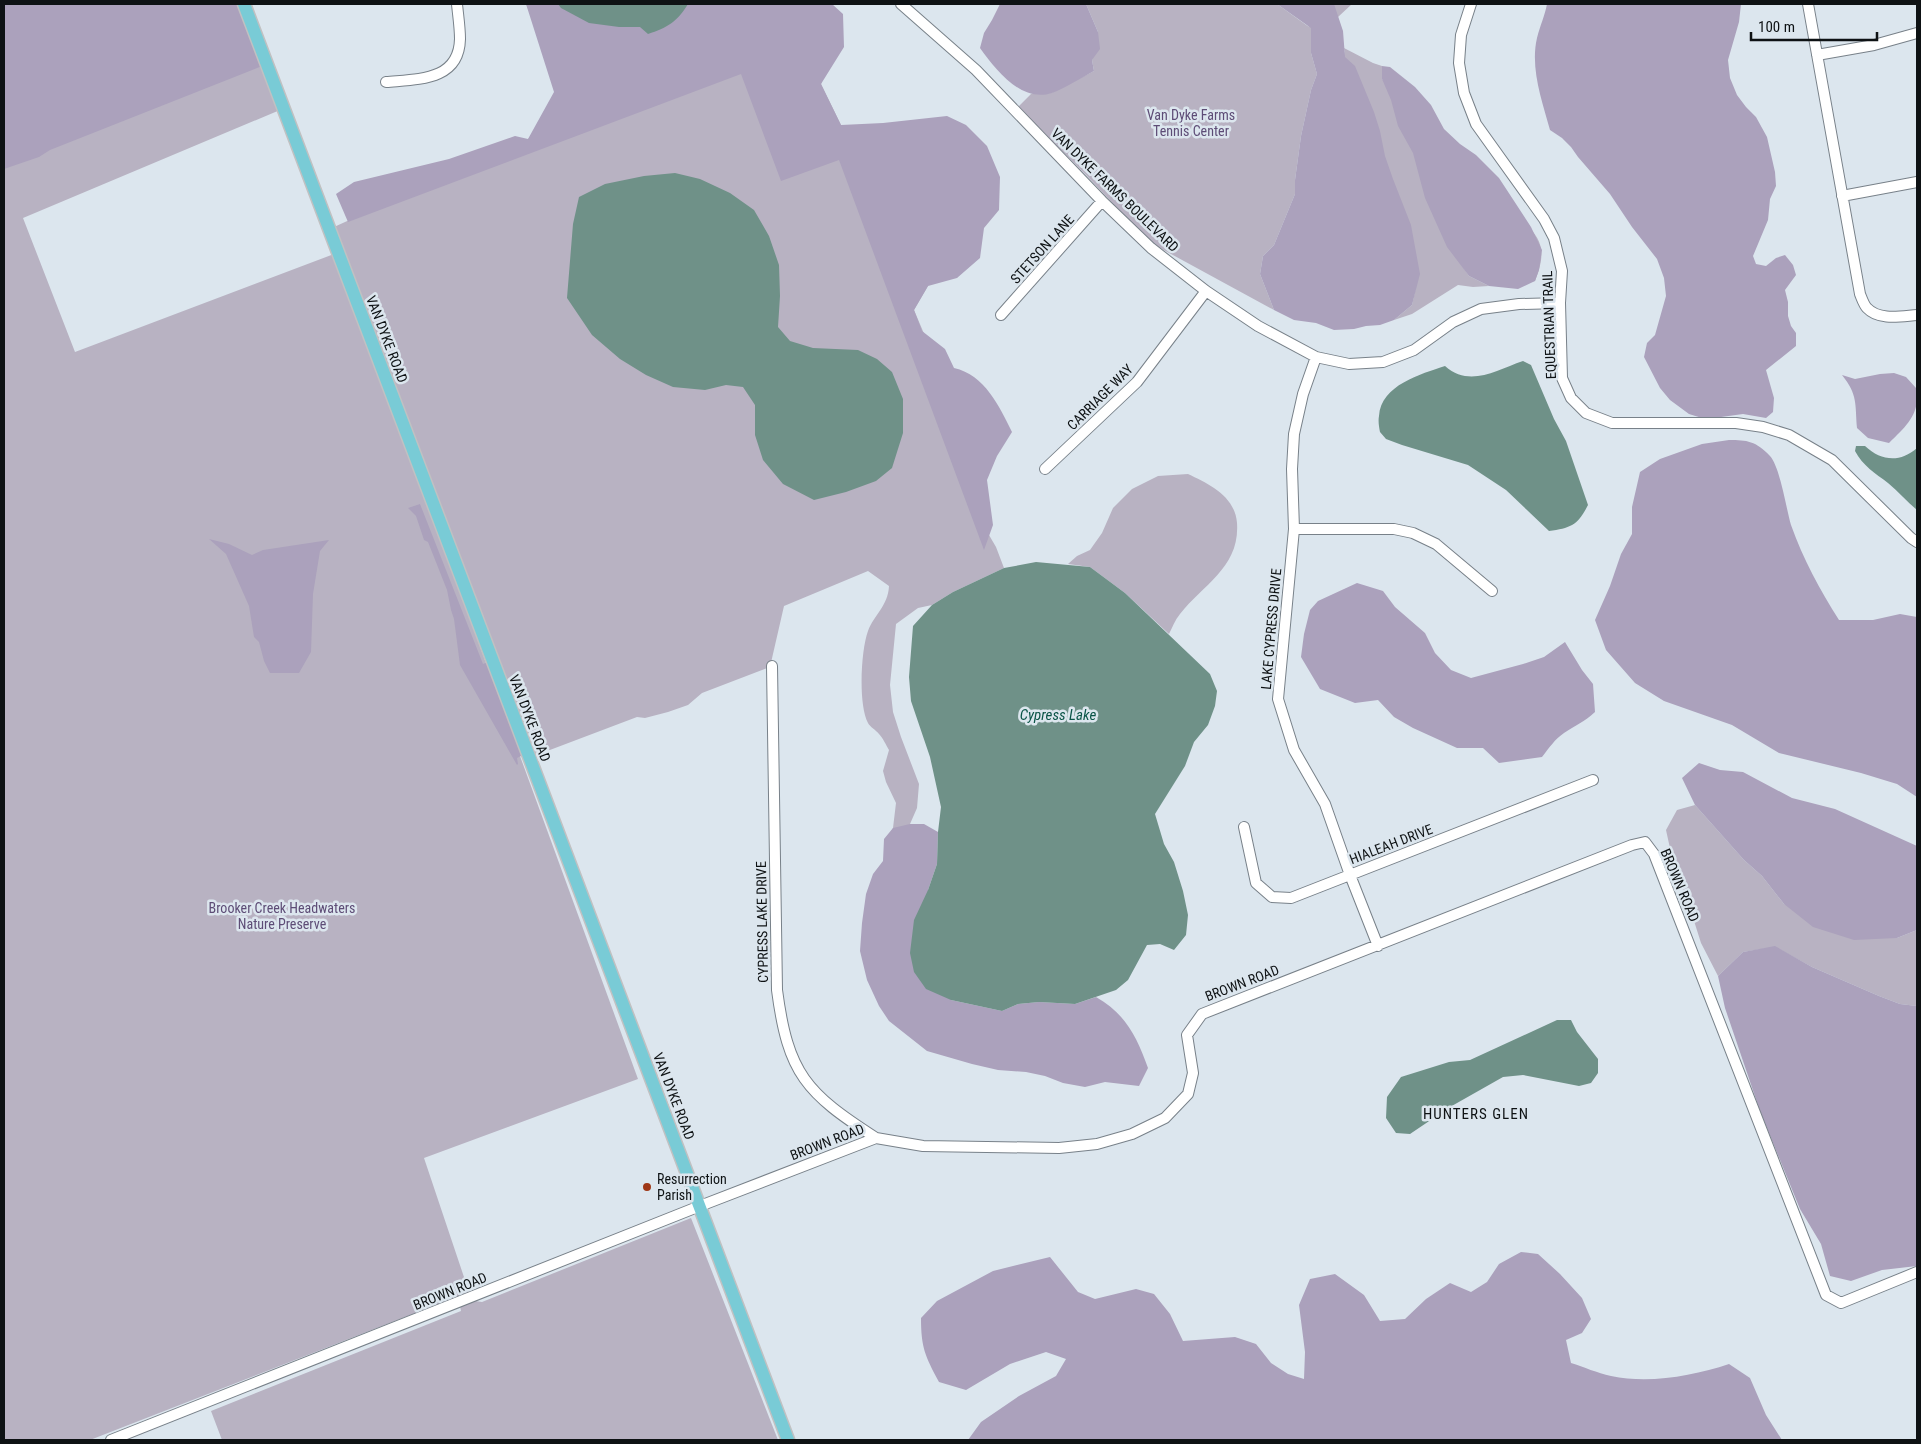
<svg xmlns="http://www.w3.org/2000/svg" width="1921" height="1444" viewBox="0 0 1921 1444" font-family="'Roboto Condensed',sans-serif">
<rect width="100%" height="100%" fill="#dce6ee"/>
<path fill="#b8b2c2" d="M4,4H237L280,110L23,218L75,352L334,254L448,559L638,1079L424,1158L469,1292L90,1440H4Z
M526,4L834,46L821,84L841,125L928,286L914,310L980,466L982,523L996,547L1004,568L953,592L932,605L918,608L896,624L890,685L893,712L901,737L919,784L917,808L910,824L903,914L926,1041L888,838L893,828L896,803L886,782L883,771L889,750C886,745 883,738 879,734C876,730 870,727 868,723C858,704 861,650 868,631C874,615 888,606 889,586L868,571L784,606L770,667L702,693L688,705L668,712L645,718L637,717L534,756L334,227L528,139L568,104Z
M1086,4H1277L1309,27L1291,4H1352L1338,17L1337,25L1345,55L1344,48L1373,63L1382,66V79L1516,217C1543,236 1547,251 1535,281L1512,284L1461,264L1469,276L1489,286L1473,287L1458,285L1412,314L1394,320L1412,305L1416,287L1322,108L1311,29V53L1317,74L1311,90L1301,136L1295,180V194L1274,245L1263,256L1260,274L1274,310L1149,242L1087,176L1018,107L1031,94L1051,93L1094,71L1092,60L1098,32Z
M1188,474C1209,484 1235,496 1237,523C1240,567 1204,584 1180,614C1175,620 1172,628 1169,634L1125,593L1090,567L1068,564L1077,556L1090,550L1102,533L1113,508L1132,489L1158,476Z
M1695,805L1744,860L1762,876L1784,904L1897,938L1917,930V1006L1900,1004L1879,996L1812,967L1775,947L1743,952L1718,976L1701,943L1689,905L1675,871L1666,830L1677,810Z
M691,1218L778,1440H222L211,1411L461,1311L460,1306L475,1301L482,1302Z"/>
<path fill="#aba1bc" d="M4,4H238L262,66L50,150L39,157L4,169Z
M526,4H832L843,14L844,47L821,84L841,125L883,123L947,116L966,125L987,146L1000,177L999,210L984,228L980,258L957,278L928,286L914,310L922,331L945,349L954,368C985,375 999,406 1012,432L997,456L987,480L993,525L984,550L839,160L781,181L741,74L348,222L336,194L354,182L449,159L515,136L528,139L554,92Z
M1000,4H1086L1098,32L1100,49L1092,60L1094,71C1081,78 1065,88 1052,93C1021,103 996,70 980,48L984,33L992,20Z
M1277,4H1334L1343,31L1345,57L1355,66L1374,112L1380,131L1385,156L1393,179L1411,225L1420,274L1412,305L1394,320L1380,325L1366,326L1354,329L1334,330L1316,323L1294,320L1274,310L1260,274L1263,256L1274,245L1295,194V180L1301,136L1311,90L1317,74L1311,53V28Z
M1547,4H1741L1739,22L1728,60L1730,78L1737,95L1746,107L1756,117L1767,137L1775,172L1776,186L1770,199L1768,220L1753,256L1756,264L1766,266L1776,258L1785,255L1793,265L1796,275L1785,290L1788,302V316L1791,326L1796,333V346L1766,370L1774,398L1773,412L1766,418L1743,414L1714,418H1702L1689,414L1670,400L1660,388L1644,357L1647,343L1655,335L1666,296L1664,278L1657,259L1632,227L1610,194L1578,157L1571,147L1562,138L1550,130C1542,101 1530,68 1537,38C1540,26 1545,15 1547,4Z
M1382,66L1390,67L1415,87L1431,105L1444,129L1460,144L1476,155L1499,178L1531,227L1542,250L1539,270L1535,281L1518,289L1489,286L1469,276L1447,247L1425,198L1413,153L1398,126L1391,100L1382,79Z
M1894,373L1906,377L1916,388C1921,414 1906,426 1889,443L1868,438L1857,428C1855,404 1858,395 1842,375L1855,379L1880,374Z
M1729,440C1747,440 1756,441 1770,456C1780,467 1786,508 1791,525C1803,559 1820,590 1839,620H1873L1900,614L1917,617V797L1897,784L1861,773L1779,753L1732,725L1664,701L1635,683L1606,650L1595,620L1610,586L1621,554L1632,534V507L1640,472L1660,459L1702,444Z
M420,504L483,664L488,662L523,755L517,758L518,764L517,765L460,665L454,619L451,610L447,590L428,542L424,540L416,516L408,508Z
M209,539L229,544L252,555L263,550L329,540L320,551L313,594L311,652L299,673H270L264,661L259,642L254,637L249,606L226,554Z
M1357,583L1383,591L1395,607L1425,633L1435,653L1451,670L1471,678L1523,664L1544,657L1565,642L1582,670L1593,684L1595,712C1584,722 1576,725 1564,733C1555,739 1549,748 1542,757L1499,763L1483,748H1457L1413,728L1394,717L1378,700L1355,703L1320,689L1301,657L1304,634L1310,610L1318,601Z
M1699,763L1720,770L1743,772L1792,798L1835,809L1917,846V930L1897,938L1854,940L1813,927L1784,904L1762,876L1744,860L1695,805L1682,778Z
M910,824H924L938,832L937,864L928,890L951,1000L1002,1011L1018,1004L1039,1002L1075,1004L1096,997C1125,1013 1137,1037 1148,1068L1139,1086L1105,1082L1085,1087L1063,1083L1045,1076L1026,1072L998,1070L972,1064L927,1051L889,1021L879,1006L867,980L860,951L862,923L866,894L873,874L883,861L884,839L893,828Z
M1775,946L1812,967L1879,996L1900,1004L1917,1006V1266L1882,1270L1851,1281L1830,1276L1821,1244L1800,1209L1760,1111L1725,1008L1718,976L1743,952Z
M1521,1252L1538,1254L1560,1274L1582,1298L1591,1319L1582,1333L1566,1340L1571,1363C1584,1367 1597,1373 1611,1376C1649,1384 1693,1376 1729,1364L1750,1378L1766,1415L1782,1440H968L981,1422L1019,1396L1056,1376L1066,1359L1046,1352L1010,1364L966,1390L939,1382C925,1356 921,1347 921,1318L937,1301L993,1271L1050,1257L1078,1292L1095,1299L1136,1289L1154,1294L1170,1314L1183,1341L1235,1337L1256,1344L1271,1363L1288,1374L1304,1379L1305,1352L1299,1305L1310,1279L1335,1274L1364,1295L1380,1321L1405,1319L1426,1299L1450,1283L1471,1292L1487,1282L1499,1264Z"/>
<path fill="#6f9188" d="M558,4H688C677,22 667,28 648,34L640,27H619L589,23L561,8Z
M675,173L700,179L730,193L754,210L769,236L779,265L780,296L778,327L790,341L813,348L858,350L877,359L892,372L903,399V433L892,468L876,481L846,492L814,500L783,484L763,460L755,435V405L743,387L726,385L705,390L673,387L646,375L620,359L592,335L567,298L573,224L579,197L605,184L644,176Z
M1523,361L1531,365L1554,419L1566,441L1588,505C1578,525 1571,528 1549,531L1506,490L1468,465L1402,445L1386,439L1380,432C1379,427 1378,421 1379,416C1381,385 1421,374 1445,366C1470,388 1496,370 1523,361Z
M1856,446H1865C1881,461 1900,463 1917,448V510C1907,502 1898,491 1888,483C1875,473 1863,466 1855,451Z
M1036,562L1090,567L1125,593L1210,674L1217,691L1215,706L1208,725L1194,742L1185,766L1155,814L1164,844L1174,862L1183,891L1188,915L1186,935L1174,950L1160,944L1147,945L1128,980L1116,990L1075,1004L1039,1002L1018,1004L1002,1011L951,1000L926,989L914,972L910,953L914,920L928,890L937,864L938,832L941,807L930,757L911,701L909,677L913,626L932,605L953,592L1004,568Z
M1557,1020H1571L1577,1032L1598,1059V1073L1591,1083L1579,1086L1523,1075L1503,1077L1450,1107L1410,1134L1396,1133L1386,1118L1387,1097L1401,1077L1449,1062L1470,1060Z"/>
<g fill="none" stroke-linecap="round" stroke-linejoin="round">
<defs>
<path id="minor" d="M901,4L976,70L1102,201L1151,248L1206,291L1258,326L1316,357L1349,364L1383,362L1414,350L1453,322L1481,309L1519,304L1560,303
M1471,4L1461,35L1459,63L1464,93L1476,124L1544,219L1554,238L1562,271L1560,303L1562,378L1571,398L1586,413L1612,423H1736L1763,427L1789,435L1832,460L1911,538L1917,542
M1808,4L1860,294C1862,299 1864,305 1867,308C1879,321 1902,316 1917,315
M1817,55L1874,45L1917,33
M386,82C418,79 459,81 460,39C460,27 458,15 457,4
M1842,196L1917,182
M1001,315L1102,201
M1316,357L1303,394L1294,434L1292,469L1294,529L1278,699L1294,750L1325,804L1350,875L1378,946
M1045,469L1137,382L1206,291
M1294,529H1394L1413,533L1436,544L1492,591
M772,666L777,990C788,1074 806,1093 876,1138
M1244,827L1256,883L1272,897L1291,898L1593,780
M111,1440L700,1206L876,1138L923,1146L1059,1148L1097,1144L1132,1134L1165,1118L1188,1094L1193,1073L1187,1035L1202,1014L1632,845L1645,842L1654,854L1826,1295L1841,1303L1917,1272"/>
<path id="major" d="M244,4L788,1440"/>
</defs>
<use href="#minor" stroke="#788189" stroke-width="12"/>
<use href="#major" stroke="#c0c1c2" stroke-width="15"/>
<use href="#minor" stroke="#fff" stroke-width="10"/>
<use href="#major" stroke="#79cbd6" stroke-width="12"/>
</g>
<circle fill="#9e3716" stroke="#dce6ee" stroke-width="2" cx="647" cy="1187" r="5"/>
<g text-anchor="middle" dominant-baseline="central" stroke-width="5" stroke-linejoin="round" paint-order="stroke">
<g font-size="14" fill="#5d4c76" stroke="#dce6ee">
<text x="1191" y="115">Van Dyke Farms<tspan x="1191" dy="16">Tennis Center</tspan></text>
<text x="282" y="908">Brooker Creek Headwaters<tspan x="282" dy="16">Nature Preserve</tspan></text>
</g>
<g font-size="14" fill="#0e1214" stroke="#dce6ee">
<text transform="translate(1115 190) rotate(44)">VAN DYKE FARMS BOULEVARD</text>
<text transform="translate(1042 249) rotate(-48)">STETSON LANE</text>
<text transform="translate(1549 325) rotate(-92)">EQUESTRIAN TRAIL</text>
<text transform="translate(387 339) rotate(69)">VAN DYKE ROAD</text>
<text transform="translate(1100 397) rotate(-45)">CARRIAGE WAY</text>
<text transform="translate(1271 629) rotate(-85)">LAKE CYPRESS DRIVE</text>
<text transform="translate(530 718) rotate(69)">VAN DYKE ROAD</text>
<text transform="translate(1391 844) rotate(-21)">HIALEAH DRIVE</text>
<text transform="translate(1680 885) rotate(67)">BROWN ROAD</text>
<text transform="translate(762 922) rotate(-91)">CYPRESS LAKE DRIVE</text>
<text transform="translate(1242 983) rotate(-21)">BROWN ROAD</text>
<text transform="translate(674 1096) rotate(69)">VAN DYKE ROAD</text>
<text transform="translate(827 1142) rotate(-21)">BROWN ROAD</text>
<text transform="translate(450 1291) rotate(-22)">BROWN ROAD</text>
</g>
<g font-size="14" fill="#0e1214" stroke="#dce6ee" text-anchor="start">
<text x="657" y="1179">Resurrection<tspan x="657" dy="16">Parish</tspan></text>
</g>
<g font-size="15" font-style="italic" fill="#0a5447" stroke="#dce6ee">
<text x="1058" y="715">Cypress Lake</text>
</g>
<g font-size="15" letter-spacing="1" fill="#0e1214" stroke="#dce6ee">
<text x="1476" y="1114">HUNTERS GLEN</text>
</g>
</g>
<rect width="1921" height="1444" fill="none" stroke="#0e1214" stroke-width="10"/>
<path d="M1751 32v8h126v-8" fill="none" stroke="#0e1214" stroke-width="2.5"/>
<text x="1758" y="32" font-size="15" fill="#0e1214" stroke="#dce6ee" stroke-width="4" paint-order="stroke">100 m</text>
</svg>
